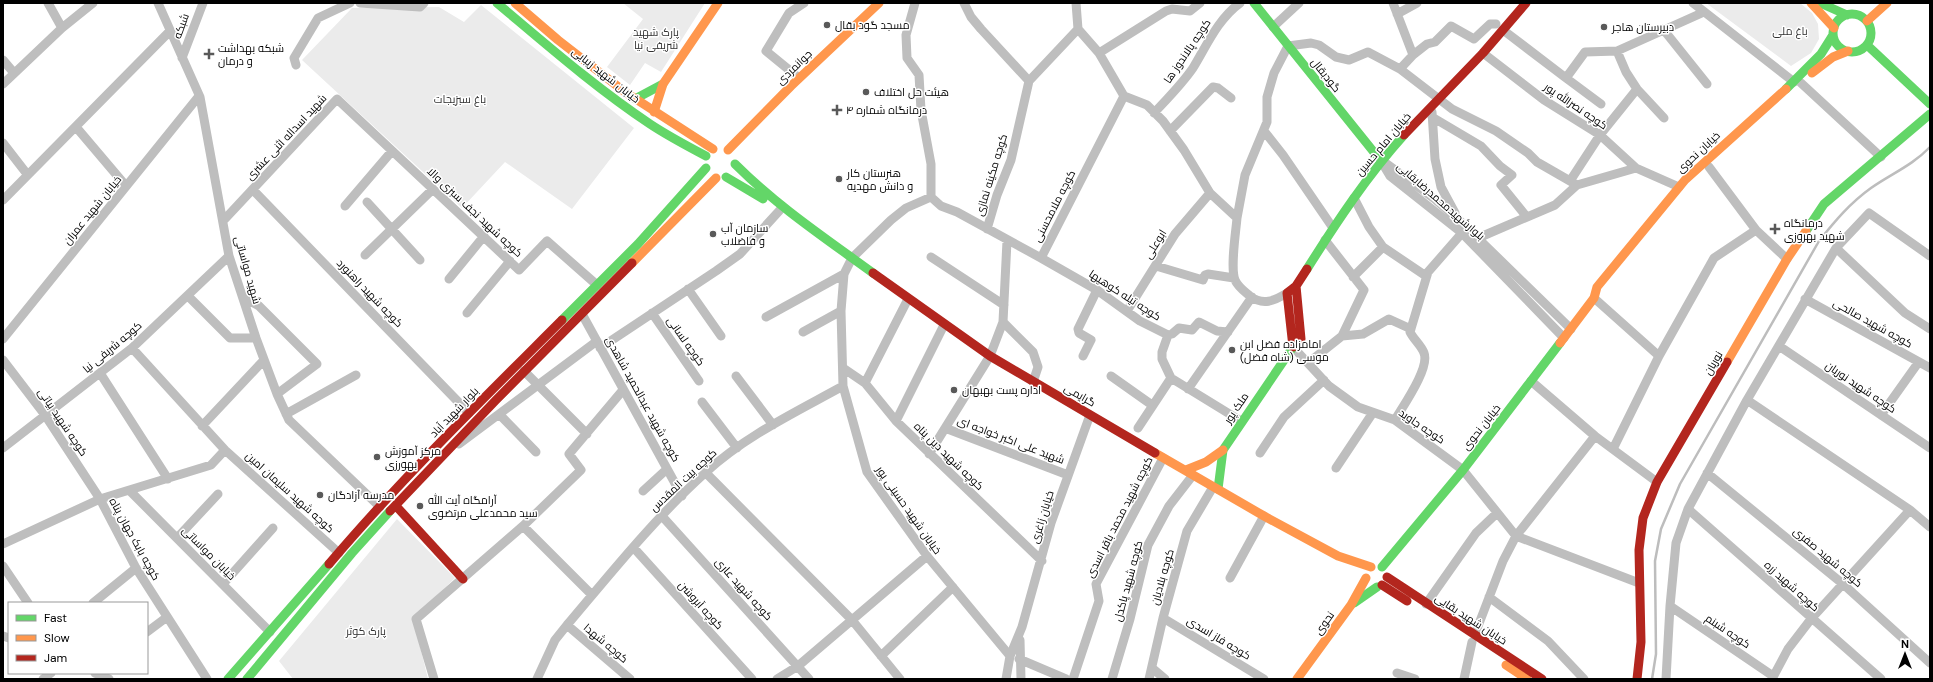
<svg xmlns="http://www.w3.org/2000/svg" width="1933" height="682" viewBox="0 0 1933 682" font-family="'DM Sans',Cairo,sans-serif">
<rect width="100%" height="100%" fill="#fff"/>
<path fill="#ebebeb" d="M623,3H705L661,72L645,63L630,85L607,67L643,19Z
M1706,3H1800L1812,13L1818,24L1819,39L1811,53L1791,66Z
M481,5L634,128L572,209L505,162L462,208L302,60L352,8L439,7L464,22Z
M397,519L455,578L413,618L428,679H293L279,661Z"/>
<g fill="none" stroke-linecap="round" stroke-linejoin="round">
<path stroke="#bdbdbd" stroke-width="2.5" d="M1652,679L1656,654L1655,561L1661,529L1680,484L1819,241C1835,221 1850,203 1871,188C1891,174 1913,165 1930,147"/>
<path stroke="#bebebe" stroke-width="9" d="M48,3L62,28
M158,3L200,97L229,256L256,338L277,394L289,420L380,507
M360,3L420,7L424,3
M915,3L906,35L907,58L919,75L921,110L931,164V197
M964,3L971,17L981,29L1029,81
M1076,3L1078,29L1099,53L1124,96
M1393,3L1413,55L1400,69L1452,109L1496,131L1528,153L1537,162L1577,185
M1693,3L1794,82
M1397,14L1417,3
M1273,27L1299,3
M1663,29L1707,84
M1503,30L1566,78
M1617,51L1626,72L1637,89
M1099,53L1166,11L1172,9L1190,11L1200,3
M1483,53L1544,100L1600,135L1636,168L1679,187
M1413,55L1427,44L1435,42L1451,26L1474,39L1490,24H1496
M182,58L203,3
M3,60L14,73
M296,65L294,58L318,18L350,3
M799,78L766,51L789,13L804,3
M1801,83L1881,157
M3,84L62,28L93,3
M1124,96L1147,105L1163,121L1184,150L1210,193L1237,218C1236,231 1230,268 1235,280C1238,287 1244,291 1250,296C1263,306 1274,301 1287,293
M1601,104L1566,78L1585,52L1617,51L1704,12
M1432,112L1435,159L1441,187L1455,213
M1154,113C1168,98 1182,84 1193,68C1207,45 1218,19 1240,3
M1432,117L1481,146L1500,166L1512,175L1501,185L1526,216
M76,127L126,186
M1170,131L1213,87L1218,88L1231,98
M1264,131L1283,155L1333,228
M3,143L27,174
M1381,161L1390,176L1462,233L1564,338
M1383,161L1436,200L1457,218L1571,329
M1709,167L1756,230L1787,259
M1570,181L1600,135L1637,89L1664,118
M253,190L469,413
M931,197L906,208L891,220L852,258L844,274L841,311L843,386L867,472L927,556L1010,656
M931,197L941,206L957,212L1041,258L1124,96
M1354,198L1369,227L1383,247L1426,276
M3,200L170,31
M367,202L420,260
M345,206L392,151
M1237,218L1245,175L1267,122V97L1274,73L1288,46L1311,43L1319,45L1336,57L1349,60L1368,52L1400,69
M223,221L337,99L519,270L547,241L597,285
M987,229L997,195L1011,160L1029,81L1078,29
M1478,238L1555,205L1577,185L1636,168
M1325,240L1364,290L1342,336
M1836,248L1905,313L1930,329
M365,255L433,189
M931,257L1004,305
M1041,258L1097,290L1140,321L1168,335L1162,352V359L1171,378L1241,421
M1156,266L1203,280L1205,275L1208,274L1234,278
M1353,277L1383,247
M449,279L484,236
M688,289L721,336
M188,296L230,338H256
M243,297L259,306L317,364L277,394
M1594,298L1659,356
M1805,299L1930,368
M1127,311L1175,234L1210,193
M467,313L510,261
M652,313L699,381
M582,314L682,496
M766,317L844,274
M1003,322L1033,352L1038,367L1033,382
M803,332L841,311
M1168,335L1172,334L1179,328L1192,330L1199,322L1217,331L1228,332
M3,339L199,96
M1779,346L1930,448
M1293,347L1329,386L1358,407L1395,420L1463,470L1516,536L1639,583
M132,348L225,450L339,553
M600,348L716,271L740,254L780,210
M1083,356L1091,340L1079,333L1078,329L1097,290
M3,360L45,415L100,499L211,465L225,450
M1308,363L1342,336L1363,334L1389,319L1411,329
M843,368L865,383L896,421L1042,561
M524,371L587,434
M100,373L168,479
M736,376L773,425
M1111,376L1152,405
M1531,381L1595,436L1657,482
M865,383L908,299
M1188,389L1252,297
M1747,400L1910,510L1930,527
M702,402L737,448
M286,414L356,375
M500,415L536,452
M1881,415L1918,363
M1395,420C1403,406 1430,368 1424,353C1421,345 1414,340 1410,332L1428,272L1462,233
M896,421L944,325
M202,426L264,360
M945,428L1068,475
M1138,428L1171,378
M459,444L597,341
M3,448L132,348L229,256
M1613,449L1659,356L1714,258L1756,230
M1260,453L1284,417L1324,380
M929,454L990,356L1003,322L1007,241
M1336,468L1372,414
M705,472L852,620L900,679
M1707,473L1843,584L1930,663
M130,491L270,632
M643,491L667,469
M1688,509L1881,679
M661,515L809,679
M523,526L592,595
M177,538L218,494
M3,544L100,499L136,568L207,679
M633,547L752,679
M3,566L28,603
M1230,578L1264,516
M223,584L273,528
M1489,597L1548,641L1584,679
M93,603L136,568
M1426,604L1476,533L1497,513
M1670,606L1773,676
M1163,618L1264,679
M567,625L630,679
M147,632L167,617
M1475,634L1503,561L1516,536L1595,436
M3,636L9,638
M1020,640L1021,679
M881,656L953,587
M1019,659L1066,679
M1152,668L1165,679
M95,673L109,679
M1397,673L1415,679
M43,679L51,673
M434,679L416,619L523,526L581,470L569,454L623,390
M537,679L555,640L567,625C611,573 654,519 705,473C745,436 796,412 843,386
M777,679L798,666L927,556
M1006,679L1010,656L1022,627L1051,523L1090,415
M1073,679L1099,601L1096,584L1163,458
M1112,679L1130,619L1148,545L1169,506L1193,475
M1149,679L1163,618L1187,531L1213,487
M1464,679L1472,642
M1666,679L1670,606L1676,543L1688,509L1747,400L1836,248L1869,213L1930,256
M1772,679L1788,649L1811,619L1910,510"/>
<path stroke="#63d668" stroke-width="9" d="M497,3C547,45 596,88 650,124C668,136 687,146 706,156
M1254,3L1381,161
M1820,3L1847,15
M1833 33a19 19 0 1 1 38 0a19 19 0 1 1-38 0Z
M1867,45L1930,104
M1786,89L1821,54L1833,35
M635,99L663,84
M735,164C777,206 825,238 873,273
M726,177L763,199
M1806,231L1824,204L1930,114
M1307,269C1336,223 1367,176 1404,135
M562,320L638,244L706,168
M1218,489L1223,450L1293,347
M1382,567L1463,470L1560,343
M1354,603L1377,587
M228,679L329,564
M247,679L352,553L390,511"/>
<path stroke="#ff974d" stroke-width="9" d="M515,3L558,40L625,92L713,149
M1811,3L1834,28
M1867,21L1887,3
M1812,73L1833,57L1848,51
M654,112L663,84L718,3
M728,150L791,86L879,3
M632,263L716,178
M1560,343L1594,298L1597,287L1685,180L1786,89
M1727,362L1787,259L1806,231
M1155,453L1264,516L1338,556L1371,567
M1186,470L1206,462L1223,450
M1506,665L1527,679
M1297,679L1351,605L1366,578"/>
<path stroke="#b3261e" stroke-width="9" d="M1404,135L1483,53L1526,3
M873,273L990,356L1155,453
M1296,286L1301,339L1293,347L1287,293L1296,286L1307,269
M396,506L463,579
M390,511L496,400L632,263
M329,564C402,478 483,399 562,320
M1387,577L1542,679
M1382,585L1407,601
M1637,679L1641,642L1639,550L1643,518L1657,482L1727,362"/>
</g>
<g fill="#595959" stroke="#fff" stroke-width="1.5">
<circle cx="827" cy="25" r="4"/>
<circle cx="1604" cy="27" r="4"/>
<path d="M207 48h4v4h4v4h-4v4h-4v-4h-4v-4h4z"/>
<circle cx="866" cy="92" r="4"/>
<path d="M835 104h4v4h4v4h-4v4h-4v-4h-4v-4h4z"/>
<circle cx="839" cy="179" r="4"/>
<path d="M1773 223h4v4h4v4h-4v4h-4v-4h-4v-4h4z"/>
<circle cx="713" cy="234" r="4"/>
<circle cx="1232" cy="350" r="4"/>
<circle cx="954" cy="390" r="4"/>
<circle cx="377" cy="457" r="4"/>
<circle cx="320" cy="495" r="4"/>
<circle cx="420" cy="506" r="4"/>
</g>
<g text-anchor="middle" dominant-baseline="central" stroke-width="3" stroke-linejoin="round" paint-order="stroke">
<g font-size="11" fill="#000" stroke="#fff" text-anchor="start">
<text x="835" y="25">مسجد گود بقال</text>
<text x="1612" y="27">دبیرستان هاجر</text>
<text x="218" y="48">شبکه بهداشت<tspan x="218" dy="13">و درمان</tspan></text>
<text x="874" y="92">هیئت حل اختلاف</text>
<text x="846" y="110">درمانگاه شماره ۴</text>
<text x="847" y="173">هنرستان کار<tspan x="847" dy="13">و دانش مهدیه</tspan></text>
<text x="1784" y="223">درمانگاه<tspan x="1784" dy="13">شهید بهروزی</tspan></text>
<text x="721" y="228">سازمان آب<tspan x="721" dy="13">و فاضلاب</tspan></text>
<text x="1240" y="344">امامزاده فضل ابن<tspan x="1240" dy="13">موسی (شاه فضل)</tspan></text>
<text x="962" y="390">اداره پست بهبهان</text>
<text x="385" y="451">مرکز آموزش<tspan x="385" dy="13">بهورزی</tspan></text>
<text x="328" y="495">مدرسه آزادگان</text>
<text x="428" y="500">آرامگاه آیت الله<tspan x="428" dy="13">سید محمدعلی مرتضوی</tspan></text>
</g>
<g font-size="11" fill="#000" stroke="#fff">
<text transform="translate(181 26) rotate(-70)">شبکه</text>
<text transform="translate(1187 51) rotate(-56)">کوچه پالاندوز ها</text>
<text transform="translate(794 67) rotate(-44)">جوانمردی</text>
<text transform="translate(606 75) rotate(38)">خیابان شهید زیبایی</text>
<text transform="translate(1326 75) rotate(51)">گودبقال</text>
<text transform="translate(1576 106) rotate(34)">کوچه نصرالله پور</text>
<text transform="translate(286 137) rotate(-47)">شهید اسداله اثنی عشری</text>
<text transform="translate(1383 144) rotate(-50)">خیابان امام حسین</text>
<text transform="translate(1698 152) rotate(-43)">خیابان نحوی</text>
<text transform="translate(991 175) rotate(-73)">کوچه مکینه نمازی</text>
<text transform="translate(1441 201) rotate(41)">بلوارشهیدمحمدرضابقایی</text>
<text transform="translate(1054 206) rotate(-63)">کوچه ملامحسنی</text>
<text transform="translate(92 210) rotate(-51)">خیابان شهید عمران</text>
<text transform="translate(475 212) rotate(43)">کوچه شهید نجف سبزی والا</text>
<text transform="translate(1155 244) rotate(-58)">ابوعلی</text>
<text transform="translate(248 270) rotate(74)">شهید مواساتی</text>
<text transform="translate(370 293) rotate(46)">کوچه شهید راهنورد</text>
<text transform="translate(1125 295) rotate(33)">کوچه تیله کوهیها</text>
<text transform="translate(1873 323) rotate(29)">کوچه شهید صالحی</text>
<text transform="translate(686 341) rotate(55)">کوچه لسانی</text>
<text transform="translate(112 347) rotate(-40)">کوچه شریفی نیا</text>
<text transform="translate(1713 363) rotate(-60)">نوریان</text>
<text transform="translate(1861 387) rotate(34)">کوچه شهید نوریان</text>
<text transform="translate(1080 395) rotate(30)">گرایمی</text>
<text transform="translate(643 399) rotate(61)">کوچه شهید عبدالحمید شاهدی</text>
<text transform="translate(1236 408) rotate(-56)">ملک پور</text>
<text transform="translate(454 412) rotate(-46)">بلوار شهید آباد</text>
<text transform="translate(63 422) rotate(56)">کوچه شهید بیاتی</text>
<text transform="translate(1422 426) rotate(34)">کوچه جاوید</text>
<text transform="translate(1481 427) rotate(-52)">خیابان نحوی</text>
<text transform="translate(1011 440) rotate(21)">شهید علی اکبر خواجه ای</text>
<text transform="translate(949 456) rotate(44)">کوچه شهید دین پناه</text>
<text transform="translate(683 480) rotate(-43)">کوچه بیت المقدس</text>
<text transform="translate(290 492) rotate(42)">کوچه شهید سلیمان امین</text>
<text transform="translate(909 510) rotate(55)">خیابان شهید حسینی پور</text>
<text transform="translate(1042 517) rotate(-73)">خیابان زاغری</text>
<text transform="translate(1119 517) rotate(-63)">کوچه شهید محمد باقر اسدی</text>
<text transform="translate(135 539) rotate(61)">کوچه بابک جهان پناه</text>
<text transform="translate(209 553) rotate(45)">خیابان مواساتی</text>
<text transform="translate(1828 557) rotate(40)">کوچه شهید صفری</text>
<text transform="translate(1162 577) rotate(-74)">کوچه بلادیان</text>
<text transform="translate(1128 581) rotate(-75)">کوچه شهید پاکدل</text>
<text transform="translate(1792 586) rotate(42)">کوچه شهید زره</text>
<text transform="translate(744 589) rotate(48)">کوچه شهید عاری</text>
<text transform="translate(701 605) rotate(48)">کوچه آبروشن</text>
<text transform="translate(1471 619) rotate(33)">خیابان شهید بقایی</text>
<text transform="translate(1324 623) rotate(-55)">نحوی</text>
<text transform="translate(1728 631) rotate(34)">کوچه شبنم</text>
<text transform="translate(1219 638) rotate(31)">کوچه فاز اسدی</text>
<text transform="translate(606 643) rotate(40)">کوچه شهدا</text>
</g>
<g font-size="11" fill="#313131" stroke="#fff">
<text x="1790" y="31">باغ ملی</text>
<text x="656" y="32">پارک شهید<tspan x="656" dy="13">شریفی نیا</tspan></text>
<text x="460" y="99">باغ سبزیجات</text>
<text x="366" y="631">پارک کوثر</text>
</g>
</g>
<rect width="1933" height="682" fill="none" stroke="#000000" stroke-width="8"/>
<rect x="8" y="602" width="140" height="72" fill="#ffffff" stroke="#999999"/>
<rect x="16" y="615" width="20" height="6" fill="#63d668" stroke="#999999"/>
<text x="44" y="622" font-size="12" fill="#000000">Fast</text>
<rect x="16" y="635" width="20" height="6" fill="#ff974d" stroke="#999999"/>
<text x="44" y="642" font-size="12" fill="#000000">Slow</text>
<rect x="16" y="655" width="20" height="6" fill="#b3261e" stroke="#999999"/>
<text x="44" y="662" font-size="12" fill="#000000">Jam</text>
<g transform="translate(1905 654)" stroke="#ffffff" stroke-width="3" paint-order="stroke">
<path d="M0-3L7 15L0 10L-7 15Z" fill="#000000"/>
<text y="-6" font-size="11" font-weight="bold" text-anchor="middle" fill="#000000">N</text>
</g>
</svg>
